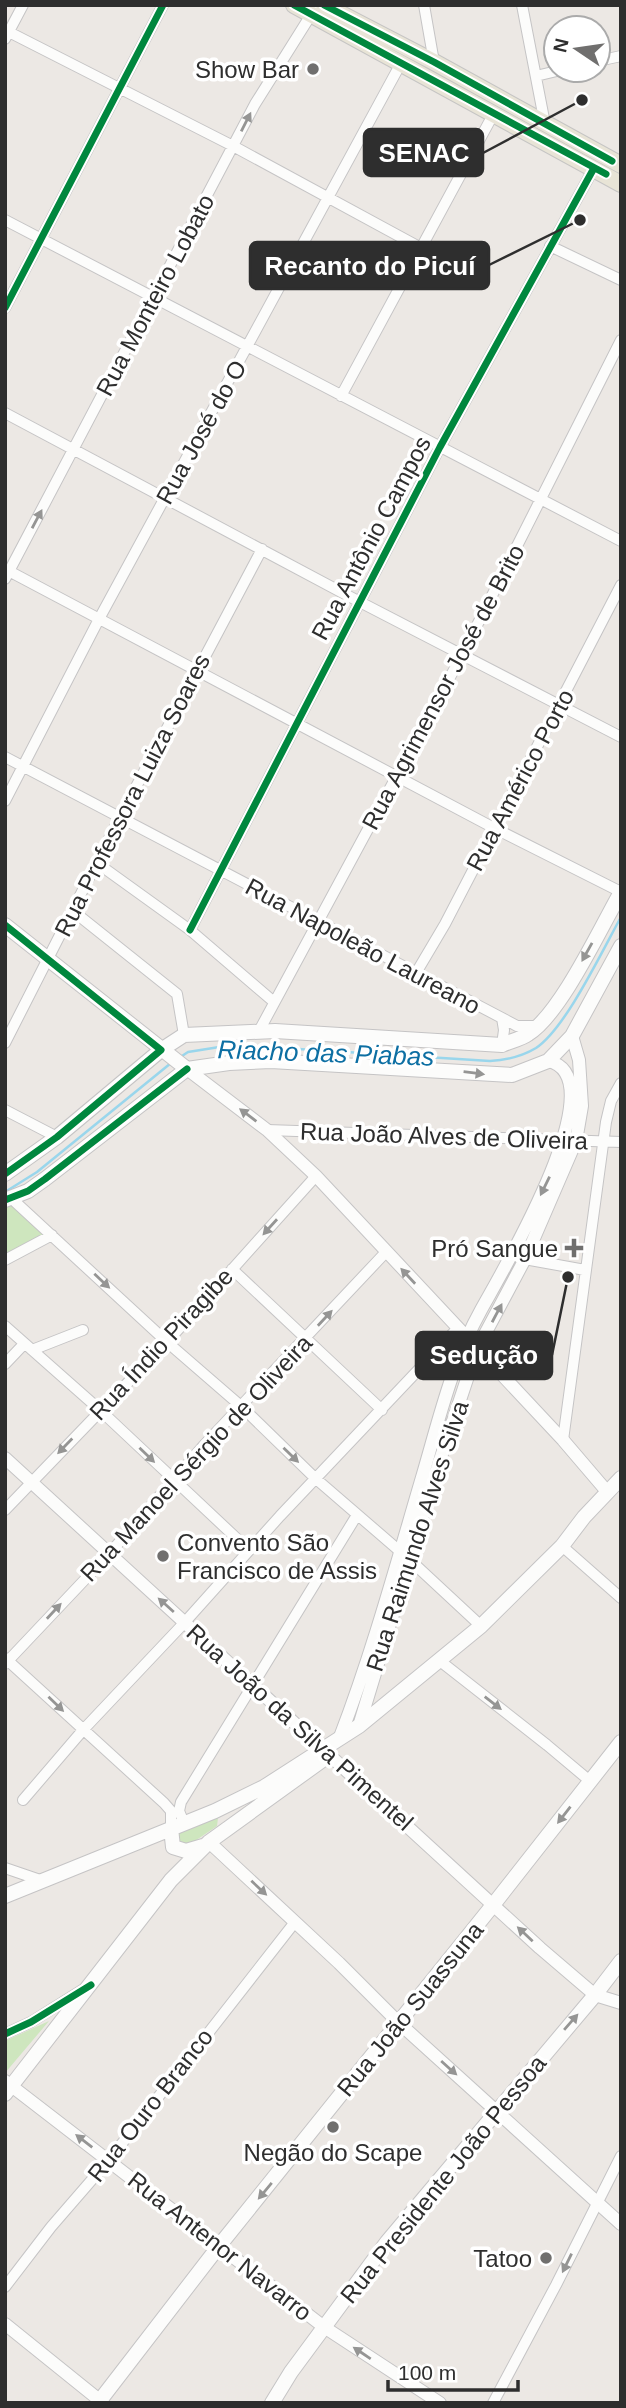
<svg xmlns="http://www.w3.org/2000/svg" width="626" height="2408" viewBox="0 0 626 2408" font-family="Arial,sans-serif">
<rect width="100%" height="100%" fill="#ece8e4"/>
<path fill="#cee6be" d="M14,1205L44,1234L5,1255V1208Z
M215,1816L218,1818L217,1826L189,1845L175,1842L180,1830Z
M49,2021L5,2073V2041Z"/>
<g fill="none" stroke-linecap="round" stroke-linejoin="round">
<path stroke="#99d6ec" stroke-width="2.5" d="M179,1058L188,1052L232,1045L490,1061C507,1060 521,1057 536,1048C566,1028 602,951 621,917
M5,1192L37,1172L171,1063"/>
<defs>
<path id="minor" d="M424,5L434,62
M522,5L545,124
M5,30L233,146L421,248
M5,39L23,5
M598,61L621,56
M536,76L561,70
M5,220L621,541
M550,246L621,280
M5,308L163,5
M341,396L494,113
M5,413L358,601L621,737
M5,569L494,828L621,892
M5,579L255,104L314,10
M5,757L502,1018L517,1026H538
M5,801L99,619L400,65
M97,863L190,930L274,1002
M73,911L177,994L184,1035
M190,930L440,447L594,168
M416,973L445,924L621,585
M502,1018L504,1030L502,1045
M259,1031L462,655L621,340
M5,1043L120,817L262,549
M5,1110L57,1137
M267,1130L621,1142
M11,1198L167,1342L242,1407L315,1478L410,1560L481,1626
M519,1258L585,1270
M5,1260L52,1235
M232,1269L382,1410
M5,1326L100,1410L249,1550
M32,1350L83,1330
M5,1364L24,1344
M563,1440L606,1122L611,1101L621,1083
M5,1510L167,1342L316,1176
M562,1546L621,1598
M5,1658L164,1803L171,1811V1828
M440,1661L547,1745L590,1781
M5,1664L109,1554L205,1444L386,1252
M23,1800L83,1730L185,1622L280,1516L458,1328
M184,1823L179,1811L181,1802L357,1515
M5,1868L43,1881
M5,2034L31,2022L82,1990
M5,2287L51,2227L109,2160L295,1922
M493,2403L556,2285L621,2156"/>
<path id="tertiary" d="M187,1069L267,1130L316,1176L563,1440L604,1488
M5,1458L540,1948L595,1995L621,2003
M359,1726L438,1466L477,1349L525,1259L576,1141L582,1106L579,1060L572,1036
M340,1737C373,1651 397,1562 423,1474C439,1419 453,1360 481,1310C500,1275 620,1076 548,1061
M209,1842L339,1963L399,2023L621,2224
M5,2081L324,2327L440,2403
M5,2324L103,2403"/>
<path id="secondary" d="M5,925L187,1069
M5,1174L57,1137L161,1050L184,1035L275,1031L502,1045C511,1041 521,1039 528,1034C560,1015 601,927 621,892
M5,1200L28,1191L45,1179L187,1069L229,1063L271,1061L512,1075L548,1061L572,1036L621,946
M171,1828L173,1847L186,1851L203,1846
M5,1896L215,1811L264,1787L359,1726L481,1626L562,1546L584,1517L621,1478
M5,2094L171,1880L209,1842L328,1756
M98,2403L219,2246L493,1905L621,1742
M272,2403L291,2372L387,2242L595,1995L621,1961"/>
<path id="primary" d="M294,5L621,184
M324,5L434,62L621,165"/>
</defs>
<use href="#minor" stroke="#c5c4c5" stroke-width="12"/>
<use href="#tertiary" stroke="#c5c4c5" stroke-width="14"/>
<use href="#secondary" stroke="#c5c4c5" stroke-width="16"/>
<use href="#primary" stroke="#c6c5c4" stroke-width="18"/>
<use href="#minor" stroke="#fcfcfb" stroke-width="10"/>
<use href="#tertiary" stroke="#fcfcfb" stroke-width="12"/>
<use href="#secondary" stroke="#fcfcfb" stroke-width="14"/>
<use href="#primary" stroke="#e8e4d6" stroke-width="16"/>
<defs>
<path id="cycleway" d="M294,5L606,174
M324,5L434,62L612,161
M5,308L163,5
M5,925L161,1050L57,1137L5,1174
M190,930L440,447L594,168
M5,1200L28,1191L45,1179L187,1069
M5,2034L31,2022L91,1985"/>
</defs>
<use href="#cycleway" stroke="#fff" stroke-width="11"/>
<use href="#cycleway" stroke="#00873e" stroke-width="7"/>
</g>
<defs><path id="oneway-solid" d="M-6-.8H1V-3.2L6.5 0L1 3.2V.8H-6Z" transform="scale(1.75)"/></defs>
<g fill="#959594">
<use href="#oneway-solid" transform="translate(246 122) rotate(-63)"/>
<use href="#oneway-solid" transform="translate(37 519) rotate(-62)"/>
<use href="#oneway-solid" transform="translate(587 952) rotate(119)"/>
<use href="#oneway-solid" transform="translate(474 1073) rotate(7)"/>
<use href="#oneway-solid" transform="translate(248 1115) rotate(-143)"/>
<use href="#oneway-solid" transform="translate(545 1186) rotate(116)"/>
<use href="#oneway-solid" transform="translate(270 1227) rotate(132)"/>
<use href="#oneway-solid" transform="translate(408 1276) rotate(-133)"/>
<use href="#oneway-solid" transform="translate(102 1281) rotate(43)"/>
<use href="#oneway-solid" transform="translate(497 1313) rotate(-62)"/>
<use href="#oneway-solid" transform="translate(325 1318) rotate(-47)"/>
<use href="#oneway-solid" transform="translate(65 1446) rotate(134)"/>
<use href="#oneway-solid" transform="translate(147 1455) rotate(44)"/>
<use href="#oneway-solid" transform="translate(291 1455) rotate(44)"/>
<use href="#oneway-solid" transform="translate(166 1605) rotate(-138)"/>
<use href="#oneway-solid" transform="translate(54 1611) rotate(-47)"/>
<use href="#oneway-solid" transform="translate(493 1703) rotate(38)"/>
<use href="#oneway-solid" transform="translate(56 1704) rotate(44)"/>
<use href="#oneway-solid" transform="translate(564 1815) rotate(128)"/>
<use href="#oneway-solid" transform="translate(259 1888) rotate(43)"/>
<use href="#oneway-solid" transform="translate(525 1934) rotate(-137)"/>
<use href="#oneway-solid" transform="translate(571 2022) rotate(-49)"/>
<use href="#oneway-solid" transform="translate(449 2068) rotate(42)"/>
<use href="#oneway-solid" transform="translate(84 2141) rotate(-142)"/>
<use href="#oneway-solid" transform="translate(265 2191) rotate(130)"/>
<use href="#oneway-solid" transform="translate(567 2263) rotate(116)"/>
<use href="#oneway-solid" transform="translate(362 2353) rotate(-146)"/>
</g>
<g fill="#706f6e" stroke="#fff" stroke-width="2.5">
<circle cx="313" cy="69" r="7"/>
<path d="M570.5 1237.5h7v7h7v7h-7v7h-7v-7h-7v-7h7z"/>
<circle cx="163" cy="1556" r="7"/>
<circle cx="333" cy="2127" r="7"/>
<circle cx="546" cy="2258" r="7"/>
</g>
<g text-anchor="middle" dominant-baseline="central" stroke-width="7" stroke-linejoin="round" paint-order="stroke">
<g font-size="24" fill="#2e2e2e" stroke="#fff" text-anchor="end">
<text x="299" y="69">Show Bar</text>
<text x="558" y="1248">Pró Sangue</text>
<text x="177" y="1542" text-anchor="start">Convento São<tspan x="177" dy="28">Francisco de Assis</tspan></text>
<text x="333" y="2152" text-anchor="middle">Negão do Scape</text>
<text x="532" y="2258">Tatoo</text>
</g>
<g font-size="24" fill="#2e2e2e" stroke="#fff">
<text transform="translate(155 295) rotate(-62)">Rua Monteiro Lobato</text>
<text transform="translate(201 432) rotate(-61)">Rua José do O</text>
<text transform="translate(371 538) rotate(-62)">Rua Antônio Campos</text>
<text transform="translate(443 687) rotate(-62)">Rua Agrimensor José de Brito</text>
<text transform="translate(520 780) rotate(-62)">Rua Américo Porto</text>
<text transform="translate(132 795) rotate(-63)">Rua Professora Luiza Soares</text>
<text transform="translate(363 946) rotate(28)">Rua Napoleão Laureano</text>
<text transform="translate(444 1136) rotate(2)">Rua João Alves de Oliveira</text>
<text transform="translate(161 1344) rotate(-47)">Rua Índio Piragibe</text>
<text transform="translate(196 1458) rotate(-47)">Rua Manoel Sérgio de Oliveira</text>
<text transform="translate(417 1536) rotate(-72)">Rua Raimundo Alves Silva</text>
<text transform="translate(300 1727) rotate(42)">Rua João da Silva Pimentel</text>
<text transform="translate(410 2009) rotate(-51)">Rua João Suassuna</text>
<text transform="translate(150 2105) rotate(-52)">Rua Ouro Branco</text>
<text transform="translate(443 2179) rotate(-51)">Rua Presidente João Pessoa</text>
<text transform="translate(220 2246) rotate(38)">Rua Antenor Navarro</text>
</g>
<g font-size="26" font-style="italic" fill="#0d6fa3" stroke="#fff">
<text transform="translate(326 1053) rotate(2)">Riacho das Piabas</text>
</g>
</g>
<path fill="none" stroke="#2e2e2e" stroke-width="2.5" d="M582 100L483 153M580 220L489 265M568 1277L552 1355"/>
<g fill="#2e2e2e" stroke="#fff" stroke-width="2.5">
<circle cx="582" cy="100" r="7"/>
<circle cx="580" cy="220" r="7"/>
<circle cx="568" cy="1277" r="7"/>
</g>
<g fill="#2e2e2e" stroke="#2e2e2e" stroke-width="2.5">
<rect x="364" y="129" width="119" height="47" rx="7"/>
<rect x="250" y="242" width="239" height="47" rx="7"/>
<rect x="416" y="1332" width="136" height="47" rx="7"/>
</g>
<g font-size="26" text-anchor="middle" font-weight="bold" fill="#fff">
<text x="424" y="162">SENAC</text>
<text x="370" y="275">Recanto do Picuí</text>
<text x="484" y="1364">Sedução</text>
</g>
<rect width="626" height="2408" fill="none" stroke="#2e2e2e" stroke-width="14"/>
<g transform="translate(577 49) rotate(283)"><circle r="33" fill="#ffffff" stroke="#ababab" stroke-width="2"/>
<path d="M0-5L12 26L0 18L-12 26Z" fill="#706f6e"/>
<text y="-10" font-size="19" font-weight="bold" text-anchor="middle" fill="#2e2e2e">N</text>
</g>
<path d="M388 2380v10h130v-10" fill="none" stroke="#2e2e2e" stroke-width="3.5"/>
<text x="398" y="2380" font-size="21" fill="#2e2e2e" stroke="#ffffff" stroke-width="5" paint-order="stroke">100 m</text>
</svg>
